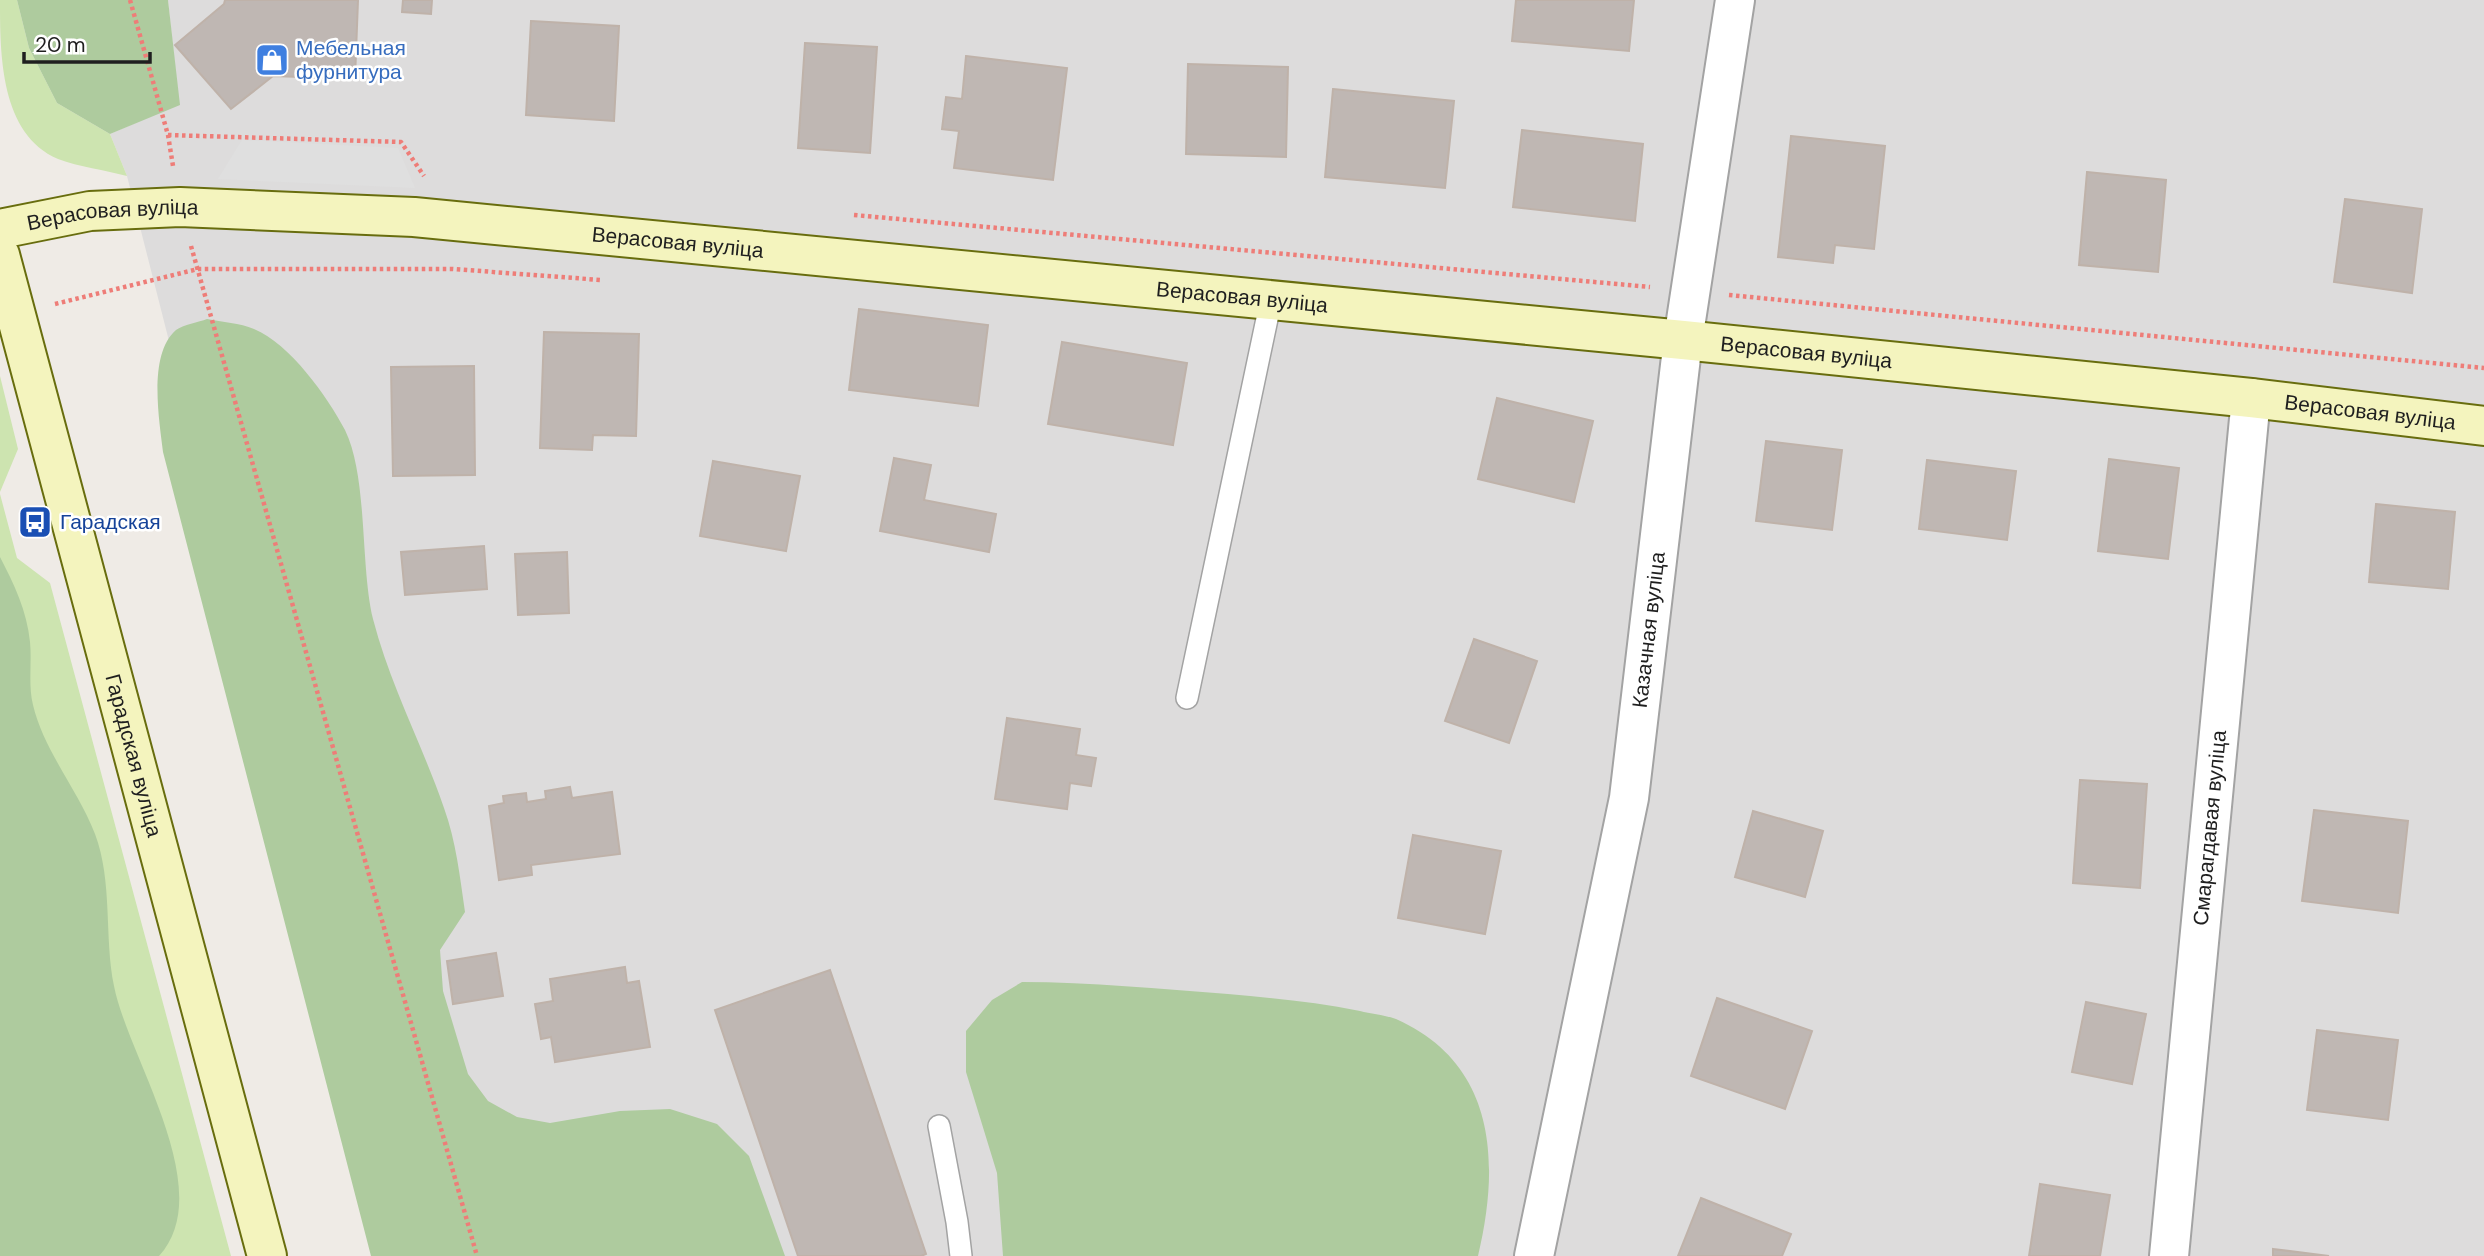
<svg xmlns="http://www.w3.org/2000/svg" width="2484" height="1256" viewBox="0 0 2484 1256" font-family="'DM Sans',sans-serif">
<rect width="100%" height="100%" fill="#efebe6"/>
<path fill="#dddcdc" d="M168,0H2484V1256H402L127,176L110,134L179,104Z"/>
<path fill="#cde4b0" d="M0,0H17L29,48L57,103L110,134L127,176C105,170 79,167 58,159C0,134 0,54 0,0Z
M0,376L18,449L0,492Z
M0,494L17,558L50,583L231,1256H0Z"/>
<path fill="#aecb9e" d="M17,0H168L180,105L110,134L57,103L29,48Z
M207,319C222,322 240,323 254,329C290,344 327,396 345,430C368,477 360,565 373,619C390,685 422,744 444,808C456,841 460,877 465,912L440,950L443,991L468,1074L488,1101L517,1117L550,1123L620,1111L670,1109L717,1124L749,1156L785,1256H371L163,452C159,419 148,354 176,330C183,325 199,322 207,319Z
M0,557C14,584 27,611 30,642C32,662 28,685 33,705C44,751 78,790 95,834C113,882 104,937 114,986C128,1058 219,1190 159,1256H0Z
M1022,982C1091,982 1160,989 1228,994C1273,998 1316,1002 1360,1011C1371,1014 1385,1015 1396,1019C1497,1064 1500,1163 1478,1256H1003L997,1173L966,1072V1031L992,1000Z"/>
<path fill="#dfdfdf" d="M242,140L398,148L415,188L218,179Z"/>
<path fill="#bfb7b3" stroke="#bfb2a9" stroke-width="2" d="M225,0H358L355,79L273,76L231,109L175,45L224,4Z
M403,0H432L431,14L402,12Z
M1516,0H1634L1629,51L1512,41Z
M531,21L619,26L614,121L526,115Z
M805,43L877,47L870,153L798,148Z
M966,56L1067,68L1053,180L954,168L959,131L942,129L946,97L962,99Z
M1188,64L1288,67L1286,157L1186,154Z
M1333,89L1454,101L1445,188L1325,177Z
M1522,130L1643,144L1635,221L1513,207Z
M1791,136L1885,146L1874,249L1835,245L1833,263L1778,257Z
M2087,172L2166,180L2158,272L2079,265Z
M2345,199L2422,209L2412,293L2334,282Z
M859,309L988,325L978,406L849,390Z
M544,332L639,334L636,436L593,435L592,450L540,448Z
M1062,342L1187,363L1173,445L1048,424Z
M474,366L475,475L393,476L391,367Z
M1497,398L1593,421L1574,502L1478,479Z
M1766,441L1842,450L1832,530L1756,521Z
M894,458L931,465L924,500L996,514L989,552L880,531Z
M2109,459L2179,468L2168,559L2098,551Z
M1927,460L2016,471L2007,540L1919,529Z
M713,461L800,476L786,551L700,536Z
M2376,504L2455,512L2448,589L2369,582Z
M484,546L487,589L405,595L401,552Z
M567,552L569,613L518,615L515,554Z
M1474,639L1537,661L1509,743L1445,721Z
M1007,718L1080,729L1076,755L1096,758L1091,786L1070,783L1067,809L995,799Z
M2080,780L2147,784L2140,888L2073,883Z
M570,787L572,798L612,792L620,854L531,865L532,875L499,880L489,806L504,803L503,796L526,793L527,802L546,799L545,791Z
M2314,810L2408,821L2398,913L2302,901Z
M1753,811L1823,831L1805,897L1735,877Z
M1413,835L1501,851L1485,934L1398,918Z
M496,953L503,996L453,1004L447,961Z
M625,967L627,983L639,981L650,1047L555,1062L551,1037L541,1039L535,1004L553,1001L550,979Z
M830,970L926,1254L921,1256H798L715,1010Z
M1717,998L1812,1031L1785,1109L1691,1076Z
M2086,1002L2146,1014L2132,1084L2072,1072Z
M2317,1030L2398,1040L2388,1120L2307,1110Z
M2040,1184L2110,1195L2100,1256H2029Z
M1701,1198L1791,1234L1782,1256H1678Z
M2273,1249L2329,1256H2273Z"/>
<g fill="none" stroke-linecap="round" stroke-linejoin="round">
<defs>
<path id="lane" d="M1187,698L1271,300
M939,1126L957,1222L961,1256"/>
<g id="street">
<path id="s1" d="M1534,1256L1629,798L1683,340L1735,0"/>
<path id="s2" d="M2169,1256L2251,398"/>
</g>
<g id="secondary">
<path id="s3" d="M0,229L90,211L180,207L414,217L1683,340L2251,398L2484,426"/>
<path id="s4" d="M0,255L267,1256"/>
</g>
</defs>
<use href="#lane" stroke="#a3a3a3" stroke-width="24"/>
<use href="#street" stroke="#a3a3a3" stroke-width="42"/>
<use href="#secondary" stroke="#686d0e" stroke-width="42"/>
<path stroke="#ee7d78" stroke-width="4.5" stroke-dasharray="3.5 3.5" stroke-linecap="butt" d="M130,0L168,135L173,166
M168,135L401,142L424,176
M854,215L1650,287
M191,246L477,1256
M1729,295L2484,368
M55,304L198,269H453L601,280"/>
<use href="#lane" stroke="#fff" stroke-width="21"/>
<use href="#street" stroke="#fff" stroke-width="38"/>
<use href="#secondary" stroke="#f4f4be" stroke-width="38"/>
</g>
<defs>
<symbol id="shop-square" viewBox="-11 -11 22 22"><rect x="-9" y="-9" width="18" height="18" rx="4" fill="#3f7fe0" stroke="#fff"/><path d="M-5-2.5h2.3a2.7 3.5 0 0 1 5.4 0H5L5.5 6h-11ZM-1.5-2.5h3a1.5 2.3 0 0 0-3 0Z" fill="#fff"/></symbol>
<symbol id="bus-square" viewBox="-11 -11 22 22"><rect x="-9" y="-9" width="18" height="18" rx="4" fill="#1a4fb4" stroke="#fff"/><path d="M-5-6H5V4H4V6H2V4H-2V6H-4V4H-5ZM-3.5-4V0h7V-4ZM-3.5 1.2v1.5H-2V1.2ZM2 1.2v1.5H3.5V1.2Z" fill="#fff"/></symbol>
</defs>
<g fill-rule="evenodd">
<use href="#shop-square" x="253" y="41" width="38" height="38"/>
<use href="#bus-square" x="16" y="503" width="38" height="38"/>
</g>
<g text-anchor="middle" dominant-baseline="central" stroke-width="5" stroke-linejoin="round" paint-order="stroke">
<g font-size="21" fill="#366cbe" stroke="#fff" text-anchor="start">
<text x="296" y="48">Мебельная<tspan x="296" dy="24">фурнитура</tspan></text>
</g>
<g font-size="21" fill="#1f1f1f" stroke="#fff">
<text stroke="none"><textPath href="#s3" startOffset="114">Верасовая вуліца</textPath></text>
<text stroke="none"><textPath href="#s3" startOffset="681">Верасовая вуліца</textPath></text>
<text stroke="none"><textPath href="#s3" startOffset="1248">Верасовая вуліца</textPath></text>
<text stroke="none"><textPath href="#s3" startOffset="1815">Верасовая вуліца</textPath></text>
<text stroke="none"><textPath href="#s3" startOffset="2382">Верасовая вуліца</textPath></text>
<text stroke="none"><textPath href="#s1" startOffset="637">Казачная вуліца</textPath></text>
<text stroke="none"><textPath href="#s4" startOffset="518">Гарадская вуліца</textPath></text>
<text stroke="none"><textPath href="#s2" startOffset="430">Смарагдавая вуліца</textPath></text>
</g>
<g font-size="21" fill="#164399" stroke="#fff" text-anchor="start">
<text x="60" y="522">Гарадская</text>
</g>
</g>
<path d="M24 52v10h126v-10" fill="none" stroke="#1f1f1f" stroke-width="3.5"/>
<text x="35" y="52" font-size="21" fill="#1f1f1f" stroke="#ffffff" stroke-width="5" paint-order="stroke">20 m</text>
</svg>
